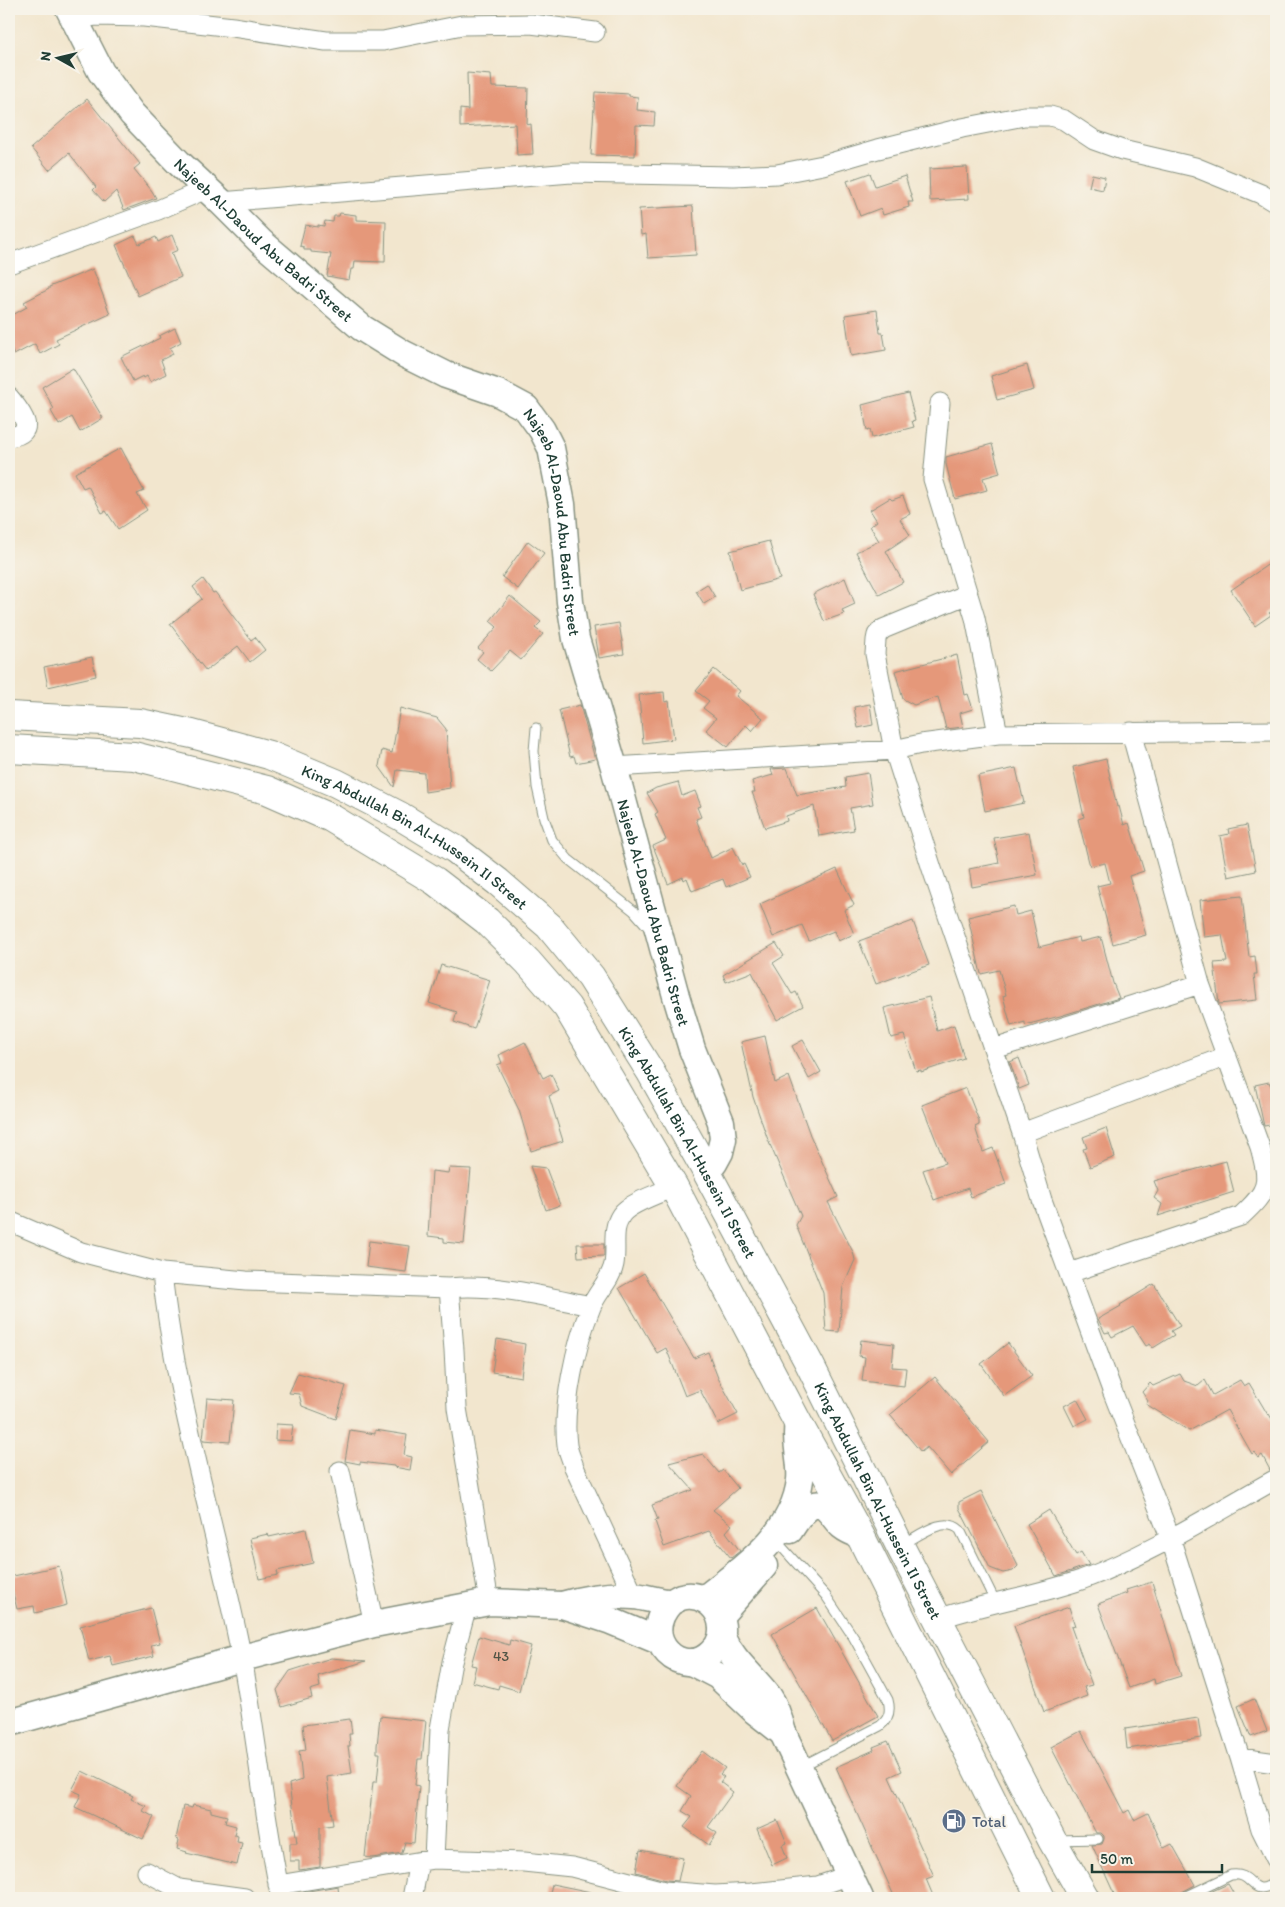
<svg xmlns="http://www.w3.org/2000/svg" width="1285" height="1907" viewBox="0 0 1285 1907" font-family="Itim,sans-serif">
<rect width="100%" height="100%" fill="#f7f3e8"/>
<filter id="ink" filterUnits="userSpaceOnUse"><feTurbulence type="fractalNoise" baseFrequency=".02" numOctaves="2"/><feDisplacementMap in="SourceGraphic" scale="10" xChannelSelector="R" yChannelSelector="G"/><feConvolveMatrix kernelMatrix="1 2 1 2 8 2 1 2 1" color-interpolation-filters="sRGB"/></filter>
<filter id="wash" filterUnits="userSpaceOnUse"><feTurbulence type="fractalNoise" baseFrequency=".0096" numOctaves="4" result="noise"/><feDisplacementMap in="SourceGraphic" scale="20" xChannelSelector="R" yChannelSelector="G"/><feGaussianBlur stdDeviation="1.12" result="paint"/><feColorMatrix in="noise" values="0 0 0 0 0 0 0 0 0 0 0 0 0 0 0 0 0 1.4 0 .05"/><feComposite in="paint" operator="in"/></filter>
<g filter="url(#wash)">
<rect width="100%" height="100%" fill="#f2e6ce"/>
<g id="blocks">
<path fill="#e5987a" d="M467,73L491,75L492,87L528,88L527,125L531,124L533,154L517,155L515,124L460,127V109L468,110Z
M595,92L629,94V96L638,97L637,110L655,112L654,126L636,125L635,156L591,155Z
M87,99L140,164L134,169L152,191L156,198L124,210L116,191L104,202L93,190L96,187L69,153L49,170L31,148Z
M967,167L969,199L930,201L929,169Z
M870,173L875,186L905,176L913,202H908L909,207L883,215L881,208L860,216L847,181Z
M1092,174L1105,177L1103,190L1089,187Z
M693,206L696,255L648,258L646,234L641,235L639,209Z
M340,213L356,215V220L386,221L385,262L355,261L354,269H351L349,280L327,276L331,254L311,252V250H304V247L300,246L305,225L318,227V225L324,226L325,221L333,222L334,216H339Z
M172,235L178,250L171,253L181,277L138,296L116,245L135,236L139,244L156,237L158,242Z
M93,269L110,314L56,339L59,344L40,354L35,344L14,355L9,345V317L27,307L24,302L49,289V287Z
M877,310L880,333H883L886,350L851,356L845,315Z
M175,328L181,342L170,348L173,354L161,360L166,374L150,382L147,376L144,378L143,376L133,381L121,357L160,338L159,336Z
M1027,365L1034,390L997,400L991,376Z
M73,368L103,418L80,432L72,417L59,425L51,411L54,409L42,387Z
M908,393L915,420L912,421L914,427L872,438L870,429L867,430L862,405Z
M992,444L1000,473L983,478L987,490L955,499L946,464V457Z
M121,448L144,491L137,494L147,510L118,529L106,511L102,513L88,486L83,488L75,473Z
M903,496L910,514L900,519L910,535L886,551L903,582L879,595L856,552L879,541L870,526L877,521L870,510L890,498L892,500Z
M528,541L544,553L518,589L502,577Z
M769,541L780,579L740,590L730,551Z
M1276,559V608L1269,613L1271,615L1255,626L1231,590Z
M845,578L855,604L842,610L844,614L824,621L813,594Z
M203,579L213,593L215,592L251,640L255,637L265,650L250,662L238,646L206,671L170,624L202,599L193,587Z
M707,584L715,597L704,604L696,591Z
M510,596L541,622L535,628L543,634L521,660L510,651L491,671L477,659L483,652L478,648L497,627L490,621Z
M619,623L624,654L599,658L594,627Z
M957,655L965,695L968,694L973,709L960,713L963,727L946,729L938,697L914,705L903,699L895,671Z
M92,657L96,676L48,687L44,667Z
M714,669L740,691L736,696L763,718L752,731L746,725L728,747L706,730L716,718L703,708L709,701L696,691Z
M664,692L665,702L669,701L674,739L643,743L639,695Z
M870,704L873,725L858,728L854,707Z
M580,705L595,759L576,763L574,756L570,757L559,710Z
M400,708L437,718L446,729L450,788L425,792L424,773L397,770L394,787L379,766L382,750L392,753Z
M1106,759L1117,807L1119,806L1124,825L1129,823L1144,871L1129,876L1146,935L1113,944L1097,886L1110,883L1105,863L1090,866L1078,819L1084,817L1073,767Z
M787,768L797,795L846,787L845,777L868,773L873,804L850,808L854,830L819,836L814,806L786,816L787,821L765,828L752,792H755L752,781L773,775L771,769Z
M1016,768L1024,803L985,811L978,776Z
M678,782L682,796L695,791L701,806L697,807L701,817L696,819L711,858L733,847L742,865L744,864L750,877L726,887L723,879L692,891L687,878L684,880L683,877L668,884L653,846L666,840L655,814L658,812L647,793L656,788Z
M1247,825L1256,871L1228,877L1220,836L1229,834L1228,829Z
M1029,832L1037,875L972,887L969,869L999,863L994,838Z
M837,869L854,905L844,910L854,934L838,941L834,931L809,941L802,925L773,937L760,904Z
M1242,896L1249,957L1255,956L1257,974H1254L1257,1000L1219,1004L1214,963L1227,962L1222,935L1204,937L1200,900Z
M1014,906L1016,915L1031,911L1039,947L1079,937L1080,942L1101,937L1113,983L1119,998L1060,1016L1025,1025V1022L1011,1026L1003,996L1006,995L999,970L981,974L968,917Z
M913,921L929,965L876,984L859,941Z
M776,943L784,956L773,963L792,994L796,992L803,1006L777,1020L752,972L726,982L723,975Z
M441,965L490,980L474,1029L454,1022L457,1012L429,1003Z
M929,997L937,1031L954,1025L964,1058L921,1072V1070L916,1071L904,1035L891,1038L884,1008Z
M765,1036L775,1083L789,1076L810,1135L838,1197L828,1202L853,1252L855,1260L843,1287L839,1332L826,1331L823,1293L796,1225L801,1216L768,1140L753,1097L741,1042Z
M803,1040L821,1072L809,1079L792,1046Z
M525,1042L543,1078L551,1074L559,1091L549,1096L563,1141L531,1151L519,1110L497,1065L502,1063L499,1055Z
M1019,1058L1029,1085L1019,1089L1010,1062Z
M1269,1082L1271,1086L1276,1085V1124L1264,1126L1255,1085Z
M966,1088L979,1121V1125L975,1127L983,1152L993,1148L1006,1184L971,1197L968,1188L934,1200L923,1170L945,1163L922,1105Z
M1106,1128L1115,1157L1090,1167L1083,1149L1087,1148L1083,1137Z
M1226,1161L1234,1192L1158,1216L1162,1204L1154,1198L1158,1191L1154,1181Z
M530,1166L546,1168L560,1205L546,1210Z
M449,1168L471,1169L464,1244L444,1242V1238L428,1236L432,1171L448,1173Z
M369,1241L410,1246L406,1272L366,1267Z
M577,1244H604V1256L578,1257Z
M644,1273L694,1358L708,1352L718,1378L738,1414L718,1424L700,1390L685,1396L666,1348L657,1353L619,1288Z
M1154,1284L1180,1326L1171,1331L1174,1335L1153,1348L1150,1344L1146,1346L1133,1326L1112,1337L1109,1332L1105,1333L1098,1319L1121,1306L1120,1305Z
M497,1339L525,1344L521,1377L492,1372Z
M861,1340L894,1344L892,1367L906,1368L904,1386L862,1381L865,1357L859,1356Z
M1008,1343L1032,1376L1004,1396L981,1364Z
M298,1373L346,1386L336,1419L302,1406L299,1394L289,1393Z
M1180,1374L1184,1381L1198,1386L1205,1380L1213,1395L1240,1380L1244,1386L1249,1383L1268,1415L1269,1414L1276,1426V1468L1270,1470L1262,1455L1258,1458L1254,1452L1252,1454L1227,1410L1189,1431L1146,1404L1148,1401L1142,1392L1150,1383L1153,1386Z
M935,1377L989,1442L951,1475L927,1447L921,1452L890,1415Z
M207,1398L234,1400L230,1442L203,1440Z
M1077,1399L1088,1419L1074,1426L1064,1406Z
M276,1424L293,1425L291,1441L275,1440Z
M350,1430L375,1434V1430L407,1435L404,1455L412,1457L410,1470L394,1467V1466L360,1462V1464L345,1461Z
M703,1454L719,1473L723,1470L738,1488L713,1510L732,1525L726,1532L740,1551L731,1558L709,1531L664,1547L655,1521L658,1520L652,1505L693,1490L669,1463Z
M981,1491L1018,1566L1013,1571L1003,1573L990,1568L959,1508V1502Z
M1049,1510L1076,1555L1081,1552L1089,1565L1056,1576L1027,1524Z
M306,1529L313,1563L277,1571L278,1575L259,1579L250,1538L268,1534L269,1537Z
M59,1566L67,1605L35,1613L34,1606L17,1609L9,1577Z
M1152,1582L1181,1676L1155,1684L1154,1679L1129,1688L1098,1604L1127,1593L1126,1590Z
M1069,1607L1075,1626L1071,1627L1092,1685L1084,1687L1087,1696L1044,1712L1014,1626Z
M151,1608L160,1643L151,1645L154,1656L113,1666L110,1656L89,1661L80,1626Z
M817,1608L878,1716L832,1741L772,1634Z
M479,1636L509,1645L510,1640L531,1646L519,1691L499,1685L498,1689L472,1682L476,1666L471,1665Z
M331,1658L366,1661L318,1676L320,1687L310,1690L312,1698L282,1707L277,1690L290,1671Z
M1254,1699L1267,1731L1251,1737L1238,1706Z
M380,1716L426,1721L422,1759H418L415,1785L419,1786L414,1843L405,1842L402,1853L372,1858L365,1857L373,1782H377L380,1753H377V1746Z
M1198,1718L1201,1738L1127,1749L1125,1729Z
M350,1719L352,1734H349L350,1746H348L352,1773L327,1777L333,1825L320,1827V1867L299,1870V1861H290V1843H297L289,1784L302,1780L299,1751L306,1750L303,1725Z
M1081,1731L1124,1813L1129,1810L1134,1820L1148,1813L1164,1848L1172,1844L1195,1885L1180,1893L1177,1898H1116L1092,1845L1102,1844L1104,1839V1836L1101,1833H1096L1051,1747Z
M888,1741L902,1771L889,1777L934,1876L926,1879L934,1898H895L836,1767L874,1750L873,1747Z
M702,1751L725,1768L720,1774L724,1777L720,1782L733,1792L708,1827L717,1833L709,1845L684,1827L692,1817L682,1811L691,1796L677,1786Z
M82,1771L133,1796L131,1799L146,1806L143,1811L154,1817L143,1839L75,1807L81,1794L72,1790Z
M193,1805L211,1809V1812L227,1816L225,1823L236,1826L234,1835L238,1836L237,1842L242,1843L237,1865L186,1853L187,1852L177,1849L179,1840L176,1839L183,1806L192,1808Z
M777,1820L787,1843L782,1845L787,1858L772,1865L757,1829Z
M640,1850L683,1858L678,1881L666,1880L636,1872Z
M552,1884L591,1892L590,1898H549Z
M1228,1884L1236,1898H1197Z
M338,1886L339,1898H303V1892Z"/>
</g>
</g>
<g filter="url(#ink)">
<use href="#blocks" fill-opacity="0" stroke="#889281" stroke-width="1"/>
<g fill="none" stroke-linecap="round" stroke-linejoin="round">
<defs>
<path id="lane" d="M536,728L534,751L537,787L544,818L552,840L568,859L634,911L649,928
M903,1544C919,1536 944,1515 960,1530L996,1603
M780,1545L826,1596L854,1638L888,1700C891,1711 889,1719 880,1726L802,1766
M1056,1840L1098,1839
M1183,1898L1231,1875C1255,1871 1250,1901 1276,1881"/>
<path id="street" d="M74,19L96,16L144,17L233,27L326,41H383L462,25L531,24L595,32
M221,202L571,173L734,176L777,174L823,165L878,149L962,128L1024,116H1050L1064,120L1094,140L1122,150L1195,167L1261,194L1276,203
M9,264L158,210L206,189
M9,397C20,411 40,433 9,437
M940,403L933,479L975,618L998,734
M968,594L883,629L877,635L876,640L875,654L894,750L932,869L1022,1133L1042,1200L1113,1393L1170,1537L1240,1758L1261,1829L1276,1859
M614,767L894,750L921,744L998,734L1276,731
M994,1049L1200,984
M1022,1133L1227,1056
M9,1221L81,1252L162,1273L246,1281L449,1288C494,1283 547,1297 591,1306
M162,1273C176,1404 217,1530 242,1659C257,1738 264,1819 281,1898
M1069,1273L1241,1216C1269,1190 1270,1184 1260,1147L1200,984L1131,732
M449,1288L454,1350L457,1408L489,1602
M340,1471L374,1624
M634,1596L574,1467C572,1460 568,1452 567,1445C562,1407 576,1343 591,1307C597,1292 611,1280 614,1264C617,1247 611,1230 621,1215C629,1203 660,1193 674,1187
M938,1619C985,1603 1034,1596 1081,1580C1149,1555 1213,1514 1276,1479
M1240,1758L1276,1763
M434,1859L440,1729L452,1662L467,1605
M147,1872L179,1889L245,1898
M278,1885L434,1859L524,1862L572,1867L664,1891L715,1895L751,1893L818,1886L850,1875
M412,1898L419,1862"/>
<g id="secondary">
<path id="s1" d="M69,9L101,72L132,114L179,163L221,202L261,242L362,328L404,354L446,375L498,393L526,408L542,430L551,448L562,504L570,602L576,639L614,767L676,996L692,1049L721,1122L723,1139L720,1152L714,1163L705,1169"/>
<path d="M790,1530C797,1519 811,1496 826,1508C832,1513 836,1521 842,1526C847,1530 854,1533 860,1535"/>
<path d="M704,1599C743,1568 794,1534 800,1480C802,1461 794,1443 798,1423"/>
<path d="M562,1605C586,1598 609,1594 634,1596C645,1597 656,1601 667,1602C672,1603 676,1599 681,1597C699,1592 717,1604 721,1621C724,1633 721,1644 712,1652C684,1682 636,1640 670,1603"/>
<path d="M720,1616L764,1566"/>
<path d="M722,1637C733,1661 753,1676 769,1697C776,1707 780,1721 783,1733L860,1898"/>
<path d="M691,1662L718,1676L755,1711L783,1733"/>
<path d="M9,1723L242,1658L374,1624L489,1602L562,1605L611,1621L659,1641"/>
</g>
<g id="highway">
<path id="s2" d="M9,716L140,723L192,734L269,755L336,783L400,816L455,849L498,882L549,926L591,977L650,1071L705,1169L810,1365L900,1546L1052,1840L1085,1898"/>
<path d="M9,749L134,756L267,790L331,818L435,881L487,921L528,962L567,1007L674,1187L798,1423L860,1535L1041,1898"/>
</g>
</defs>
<use href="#lane" stroke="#889281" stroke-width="11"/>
<use href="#street" stroke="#889281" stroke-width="21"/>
<use href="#secondary" stroke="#889281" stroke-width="29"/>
<use href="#highway" stroke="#889281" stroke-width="30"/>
<use href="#lane" stroke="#fff" stroke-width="9"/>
<use href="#street" stroke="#fff" stroke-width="19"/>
<use href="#secondary" stroke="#fff" stroke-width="26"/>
<use href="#highway" stroke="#fff" stroke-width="28"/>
</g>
</g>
<defs>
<symbol id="fuel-disc" viewBox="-11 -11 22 22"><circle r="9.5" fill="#5c6f8a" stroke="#f7f3e8"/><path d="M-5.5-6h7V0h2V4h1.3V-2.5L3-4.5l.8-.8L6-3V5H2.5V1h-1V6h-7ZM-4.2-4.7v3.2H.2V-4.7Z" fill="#fff"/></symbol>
</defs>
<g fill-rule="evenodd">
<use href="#fuel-disc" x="940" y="1807" width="28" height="28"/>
</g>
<g text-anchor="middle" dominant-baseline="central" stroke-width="4" stroke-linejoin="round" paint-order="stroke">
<g font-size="14" fill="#505446">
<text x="501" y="1656">43</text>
</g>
<g font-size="16" fill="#1f3d34" stroke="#f7f3e8">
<text stroke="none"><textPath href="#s1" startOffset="305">Najeeb Al-Daoud Abu Badri Street</textPath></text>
<text stroke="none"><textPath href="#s1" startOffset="740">Najeeb Al-Daoud Abu Badri Street</textPath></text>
<text stroke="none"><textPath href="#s2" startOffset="432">King Abdullah Bin Al-Hussein II Street</textPath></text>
<text stroke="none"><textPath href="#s1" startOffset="1145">Najeeb Al-Daoud Abu Badri Street</textPath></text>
<text stroke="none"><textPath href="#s2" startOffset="852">King Abdullah Bin Al-Hussein II Street</textPath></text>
<text stroke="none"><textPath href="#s2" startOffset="1258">King Abdullah Bin Al-Hussein II Street</textPath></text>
</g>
<g font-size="16" fill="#4e5e75" stroke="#f7f3e8" text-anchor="start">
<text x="972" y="1821">Total</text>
</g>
</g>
<rect width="1285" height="1907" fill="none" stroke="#f7f3e8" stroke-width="30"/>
<g transform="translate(58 58) rotate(278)" stroke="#f7f3e8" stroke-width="4" paint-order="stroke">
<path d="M0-4L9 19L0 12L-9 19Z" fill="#1f3d34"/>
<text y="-8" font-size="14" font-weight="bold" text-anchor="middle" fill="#1f3d34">N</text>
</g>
<path d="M1092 1864v8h130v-8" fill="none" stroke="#1f3d34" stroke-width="2.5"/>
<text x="1100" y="1864" font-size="15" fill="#1f3d34" stroke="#f7f3e8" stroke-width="4" paint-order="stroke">50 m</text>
</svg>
